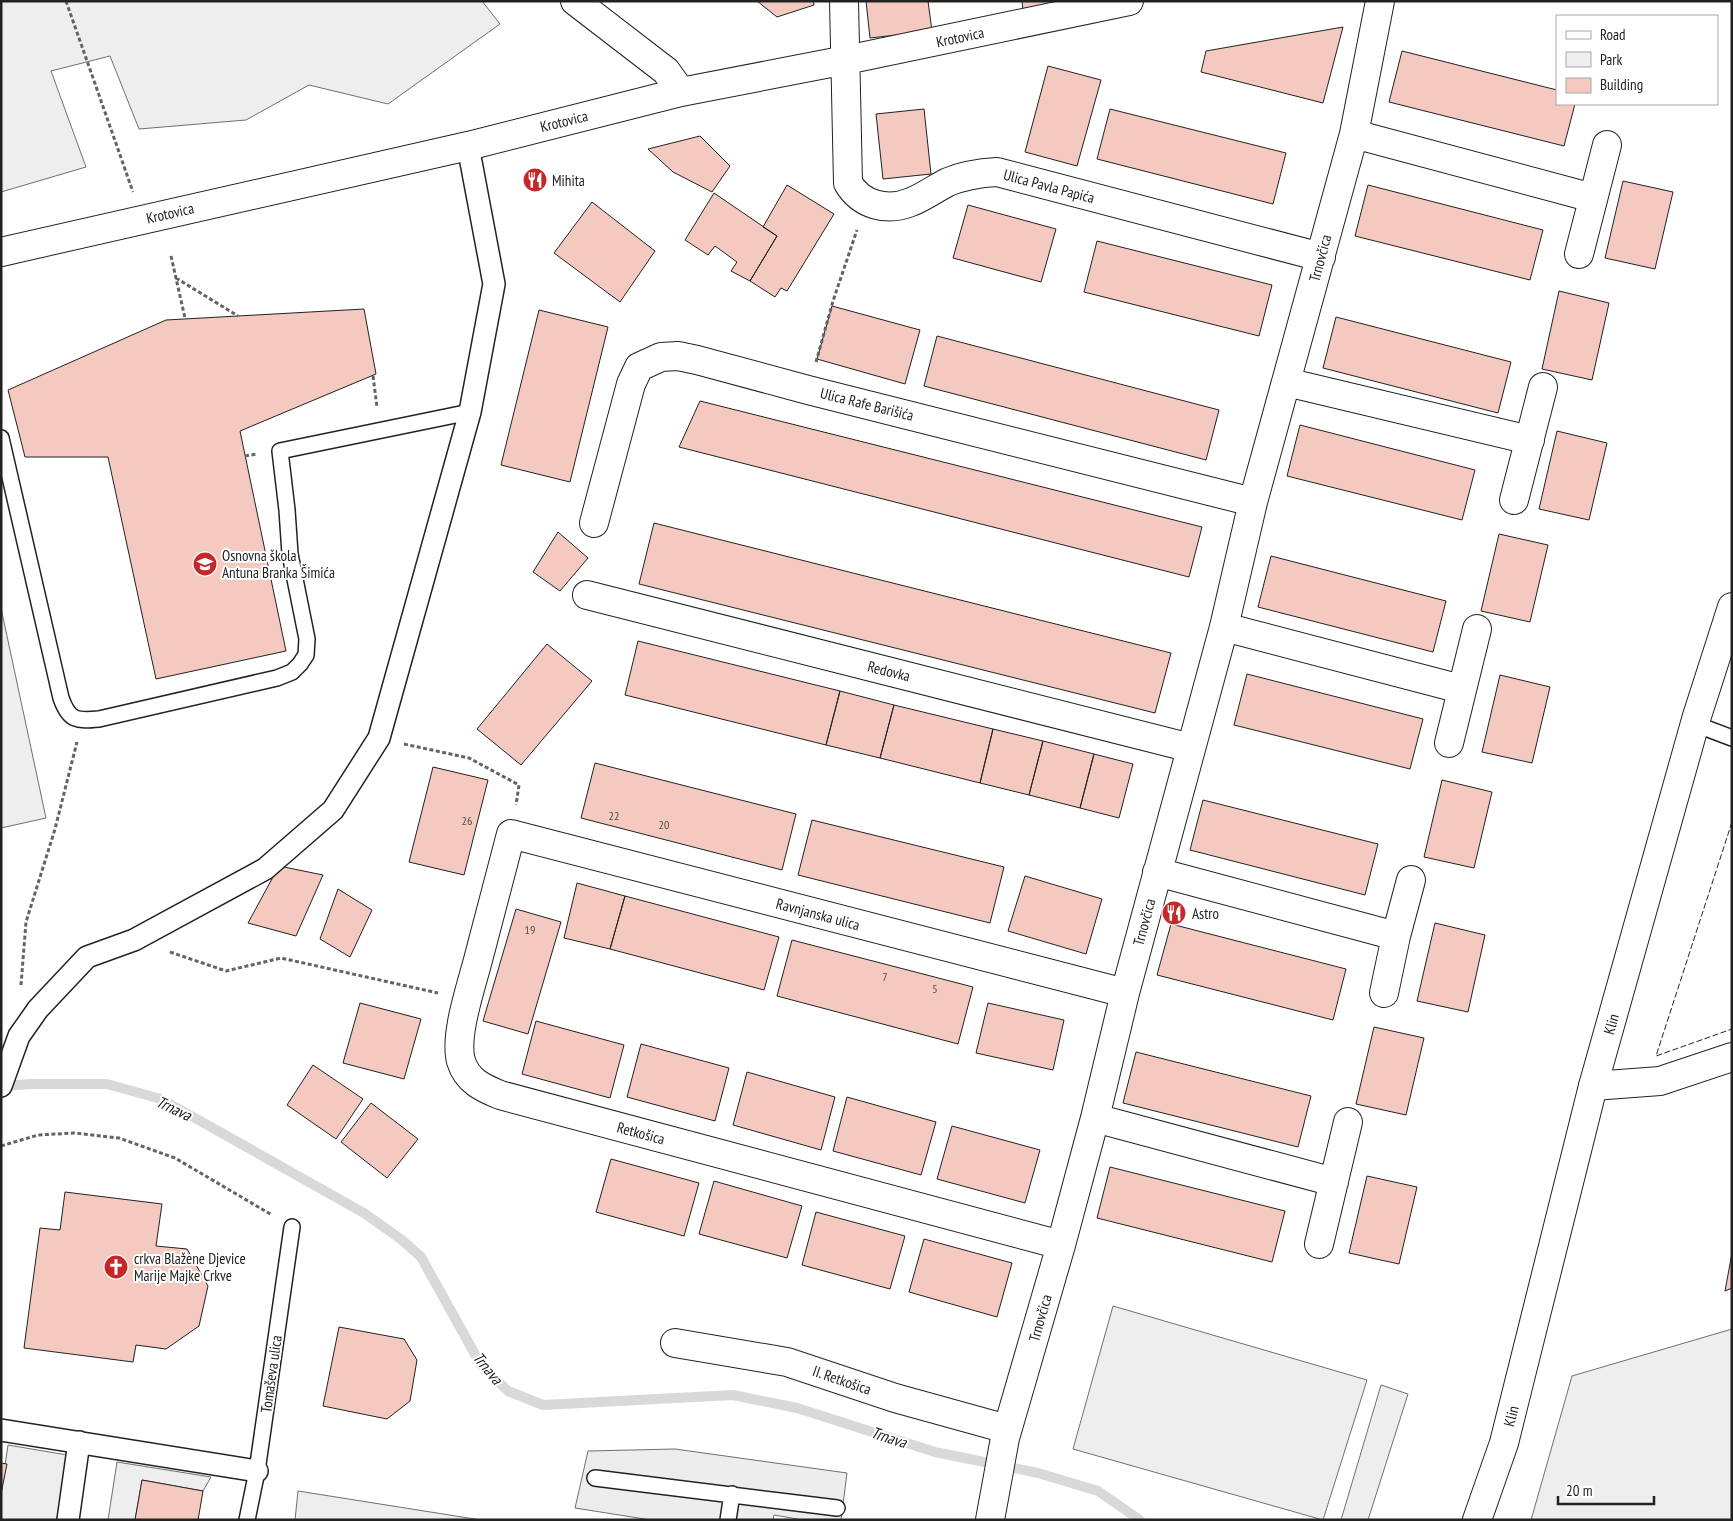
<svg xmlns="http://www.w3.org/2000/svg" width="1733" height="1521" viewBox="0 0 1733 1521" font-family="'PT Sans Narrow',sans-serif">
<rect width="100%" height="100%" fill="#fff"/>
<path fill="#eee" stroke="#6f6f6f" d="M1,1H482L500,24L388,104L309,85L246,120L139,129L110,56L51,71L86,167L1,192Z
M1,608L46,818L1,828Z
M1113,1306L1367,1380L1323,1520L1073,1449Z
M1732,1329V1520H1531L1572,1376Z
M1381,1385L1408,1394L1368,1520H1341Z
M8,1445L67,1455L57,1520H1V1494Z
M117,1462L211,1477L203,1491L142,1480L135,1520H108Z
M298,1491L481,1520H295Z"/>
<path fill="#ededed" stroke="#6f6f6f" d="M675,1449L847,1473L841,1520H803L774,1515L773,1520H651L575,1508L588,1451Z"/>
<g fill="none" stroke-linecap="round" stroke-linejoin="round">
<path stroke="#d9d9d9" stroke-width="10" d="M1,1086L32,1084H107L161,1099L364,1213L402,1240L421,1257L481,1365L508,1391L543,1405L733,1395L797,1408L935,1452L1038,1473L1098,1491L1140,1520"/>
</g>
<path fill="#f3c9c0" stroke="#222" d="M757,1H813L814,5L777,17Z
M866,1H928L932,31L870,38Z
M1022,1H1106L1023,11Z
M1343,27L1323,103L1201,72L1206,51Z
M1402,51L1557,90V104H1575L1564,146L1389,102Z
M1048,66L1101,80L1077,166L1025,152Z
M924,109L931,174L883,179L876,114Z
M1110,109L1286,153L1273,204L1097,159Z
M700,136L730,166L712,192L673,172L648,149Z
M1623,181L1673,192L1655,269L1605,258Z
M787,185L834,214L787,291L781,288L775,297L750,281L777,236L763,227Z
M1368,185L1543,230L1530,280L1355,236Z
M714,193L777,236L750,281L731,271L737,262L715,246L708,255L685,240Z
M592,202L655,251L620,302L554,253Z
M968,205L1056,229L1041,282L953,258Z
M1097,241L1272,285L1259,336L1084,292Z
M1559,291L1609,303L1592,380L1542,369Z
M832,306L920,330L905,384L817,359Z
M364,309L376,374L240,431L286,651L156,679L108,457H25L8,390L166,320Z
M539,310L608,327L570,482L501,465Z
M1336,317L1511,362L1498,413L1323,368Z
M937,336L1219,410L1206,460L924,386Z
M700,401L1202,527L1189,577L679,447Z
M1300,425L1475,470L1462,520L1287,476Z
M1557,431L1607,443L1589,520L1539,509Z
M654,523L1171,653L1155,713L639,584Z
M558,532L588,558L560,591L533,572Z
M1499,534L1548,545L1530,622L1481,611Z
M1271,556L1446,601L1433,652L1258,607Z
M638,641L840,691L826,745L625,695Z
M547,644L592,681L521,765L477,729Z
M1247,674L1423,719L1410,769L1234,725Z
M1500,675L1550,687L1532,763L1482,752Z
M840,691L894,705L880,758L826,745Z
M894,705L993,729L980,783L880,758Z
M993,729L1043,741L1029,795L980,783Z
M1043,741L1094,754L1080,808L1029,795Z
M1094,754L1133,764L1119,818L1080,808Z
M595,763L796,814L782,870L581,818Z
M433,767L488,780L464,875L409,862Z
M1442,780L1492,792L1474,868L1424,857Z
M1203,800L1378,844L1365,895L1190,850Z
M812,820L1004,867L990,923L798,875Z
M279,866L323,875L296,936L248,923Z
M1025,876L1102,899L1086,954L1008,931Z
M577,883L625,896L610,949L564,938Z
M338,889L372,910L350,957L320,939Z
M625,896L779,937L764,990L610,949Z
M516,909L561,922L528,1034L483,1021Z
M1435,923L1485,935L1468,1012L1417,1001Z
M1171,924L1346,969L1333,1020L1157,975Z
M792,940L973,987L958,1044L777,996Z
M360,1003L421,1019L404,1079L343,1063Z
M988,1003L1064,1020L1053,1070L976,1053Z
M536,1021L624,1045L610,1098L522,1074Z
M1374,1027L1424,1038L1406,1115L1356,1104Z
M641,1044L729,1068L715,1121L627,1097Z
M1136,1052L1311,1096L1298,1147L1123,1103Z
M313,1065L363,1099L336,1139L287,1105Z
M747,1072L835,1097L821,1150L733,1125Z
M847,1097L936,1122L921,1175L833,1151Z
M371,1103L418,1139L387,1178L341,1142Z
M952,1126L1040,1150L1025,1203L937,1179Z
M611,1159L699,1183L684,1236L596,1212Z
M1110,1167L1285,1211L1272,1262L1097,1218Z
M1367,1176L1417,1187L1399,1264L1349,1253Z
M714,1181L802,1206L787,1258L699,1234Z
M65,1192L162,1204L156,1246L187,1249L208,1286L199,1326L166,1349L136,1345L133,1362L24,1348L40,1228L60,1230Z
M816,1212L905,1236L890,1289L802,1265Z
M924,1239L1012,1263L997,1317L909,1292Z
M1732,1253V1288L1725,1291Z
M339,1327L404,1339L417,1360L410,1401L387,1419L323,1406Z
M1,1463L7,1464L1,1494Z
M142,1480L203,1491L198,1520H135Z"/>
<g fill="none" stroke-linecap="round" stroke-linejoin="round">
<defs>
<path id="service" d="M1,438L61,698C69,721 77,721 99,719L277,678L292,672L300,664L306,655L307,639L290,554L287,510L280,451L470,412
M1695,724L1732,738
M595,1478L837,1508
M247,1520L257,1471L292,1227
M728,1520L732,1494"/>
<path id="pedestrian" d="M1,1086L19,1036L38,1009L87,957L134,940L265,869L333,810L379,738L470,412L494,284L468,146
M1,1430L257,1471
M68,1520L79,1442"/>
<path id="minor" d="M575,1L666,71L681,92
M844,1L848,183C861,205 887,212 911,202C924,197 936,188 948,182C965,175 979,173 997,172L1321,257
M1354,134L1593,198
M1,252L468,146L681,92L846,60L1129,1
M1579,254L1607,145
M1286,382L1530,440
M1514,500L1543,387
M594,523L631,384L639,367L661,357L678,356L697,360L808,390L1253,502
M587,595L1191,748
M1224,627L1461,689
M1449,743L1477,629
M1157,872L1396,936
M1384,993L1396,936L1411,880
M1593,1086L1660,1081L1732,1057
M1095,1118L1334,1182
M1319,1244L1348,1122
M1061,1245L500,1095C483,1088 467,1081 461,1061C454,1036 471,987 478,960C489,918 500,876 511,834L1125,993
M675,1343L787,1362L895,1398L1007,1429
M990,1520L1005,1438L1061,1245L1095,1118L1125,993L1224,627L1253,502L1354,134L1380,1"/>
<path id="tertiary" d="M1477,1520L1504,1443L1593,1086L1697,716L1732,607"/>
</defs>
<use href="#service" stroke="#222" stroke-width="18"/>
<use href="#pedestrian" stroke="#222" stroke-width="24"/>
<use href="#minor" stroke="#222" stroke-width="30"/>
<use href="#tertiary" stroke="#222" stroke-width="30"/>
<path stroke="#646464" stroke-width="3" stroke-dasharray="4 2.5" stroke-linecap="butt" d="M66,1L133,192
M171,256L185,318
M176,278L238,316
M816,362L833,301L857,230
M373,376L377,407
M245,456L257,454
M404,744L469,758L519,785L516,805
M170,952L226,971L281,958L438,993
M21,985L26,922L55,829L77,742
M1,1146L38,1135L74,1133L119,1138L175,1158L272,1215"/>
<use href="#service" stroke="#fff" stroke-width="15"/>
<use href="#pedestrian" stroke="#fff" stroke-width="21"/>
<use href="#minor" stroke="#fff" stroke-width="28"/>
<use href="#tertiary" stroke="#fff" stroke-width="28"/>
<path stroke="#222" stroke-width="1" stroke-dasharray="6 2.5" stroke-linecap="butt" d="M1732,822L1656,1056L1732,1029"/>
</g>
<defs>
<symbol id="restaurant-disc" viewBox="-11 -11 22 22"><circle r="9.5" fill="#c62828" stroke="#fff"/><path d="M-5-6h1v4h1v-4h1v4h1v-4h1v5L-1.5 .5V6h-2V.5L-5-1ZM5-6V6H3V1.5H1.5Q1.5-4 5-6Z" fill="#fff"/></symbol>
<symbol id="school-disc" viewBox="-11 -11 22 22"><circle r="9.5" fill="#c62828" stroke="#fff"/><path d="M0-5L7-2L0 1L-7-2ZM-4 1L0 2.5L4 1V4Q0 6-4 4Z" fill="#fff"/></symbol>
<symbol id="church-disc" viewBox="-11 -11 22 22"><circle r="9.5" fill="#c62828" stroke="#fff"/><path d="M-1.2-6h2.4v3.5h3.3v2.4h-3.3V6h-2.4V-.1h-3.3v-2.4h3.3Z" fill="#fff"/></symbol>
</defs>
<g fill-rule="evenodd">
<use href="#restaurant-disc" x="521" y="166" width="28" height="28"/>
<use href="#school-disc" x="191" y="550" width="28" height="28"/>
<use href="#restaurant-disc" x="1160" y="899" width="28" height="28"/>
<use href="#church-disc" x="102" y="1253" width="28" height="28"/>
</g>
<g text-anchor="middle" dominant-baseline="central" stroke-width="4" stroke-linejoin="round" paint-order="stroke">
<g font-size="12" fill="#564c4a">
<text x="614" y="815">22</text>
<text x="467" y="820">26</text>
<text x="664" y="824">20</text>
<text x="530" y="929">19</text>
<text x="885" y="976">7</text>
<text x="935" y="988">5</text>
</g>
<g font-size="15" fill="#222" stroke="#fff">
<text transform="translate(960 37) rotate(-12)">Krotovica</text>
<text transform="translate(564 121) rotate(-14)">Krotovica</text>
<text transform="translate(1049 186) rotate(15)">Ulica Pavla Papića</text>
<text transform="translate(170 213) rotate(-13)">Krotovica</text>
<text transform="translate(1320 258) rotate(-75)">Trnovčica</text>
<text transform="translate(867 404) rotate(14)">Ulica Rafe Barišića</text>
<text transform="translate(889 671) rotate(14)">Redovka</text>
<text transform="translate(818 914) rotate(15)">Ravnjanska ulica</text>
<text transform="translate(1144 922) rotate(-75)">Trnovčica</text>
<text transform="translate(1611 1024) rotate(-74)">Klin</text>
<text transform="translate(641 1133) rotate(15)">Retkošica</text>
<text transform="translate(1040 1318) rotate(-74)">Trnovčica</text>
<text transform="translate(271 1374) rotate(-82)">Tomaševa ulica</text>
<text transform="translate(842 1380) rotate(19)">II. Retkošica</text>
<text transform="translate(1511 1416) rotate(-76)">Klin</text>
</g>
<g font-size="15" fill="#222" stroke="#fff" text-anchor="start">
<text x="552" y="180">Mihita</text>
<text x="222" y="555">Osnovna škola<tspan x="222" dy="17">Antuna Branka Šimića</tspan></text>
<text x="1192" y="913">Astro</text>
<text x="134" y="1258">crkva Blažene Djevice<tspan x="134" dy="17">Marije Majke Crkve</tspan></text>
</g>
<g font-size="16" font-style="italic" fill="#222" stroke="#fff">
<text transform="translate(174 1108) rotate(26)">Trnava</text>
<text transform="translate(488 1368) rotate(51)">Trnava</text>
<text transform="translate(889 1437) rotate(18)">Trnava</text>
</g>
</g>
<rect width="1733" height="1521" fill="none" stroke="#222222" stroke-width="5"/>
<rect x="1556" y="15" width="162" height="90" fill="#ffffff" stroke="#a7a7a7"/>
<rect x="1566" y="31" width="25" height="8" fill="#ffffff" stroke="#a7a7a7"/>
<text x="1600" y="40" font-size="15" fill="#222222">Road</text>
<rect x="1566" y="52" width="25" height="15" fill="#eeeeee" stroke="#a7a7a7"/>
<text x="1600" y="65" font-size="15" fill="#222222">Park</text>
<rect x="1566" y="78" width="25" height="15" fill="#f3c9c0" stroke="#a7a7a7"/>
<text x="1600" y="90" font-size="15" fill="#222222">Building</text>
<path d="M1558 1496v8h96v-8" fill="none" stroke="#222222" stroke-width="2.5"/>
<text x="1566" y="1496" font-size="15" fill="#222222" stroke="#ffffff" stroke-width="4" paint-order="stroke">20 m</text>
</svg>
